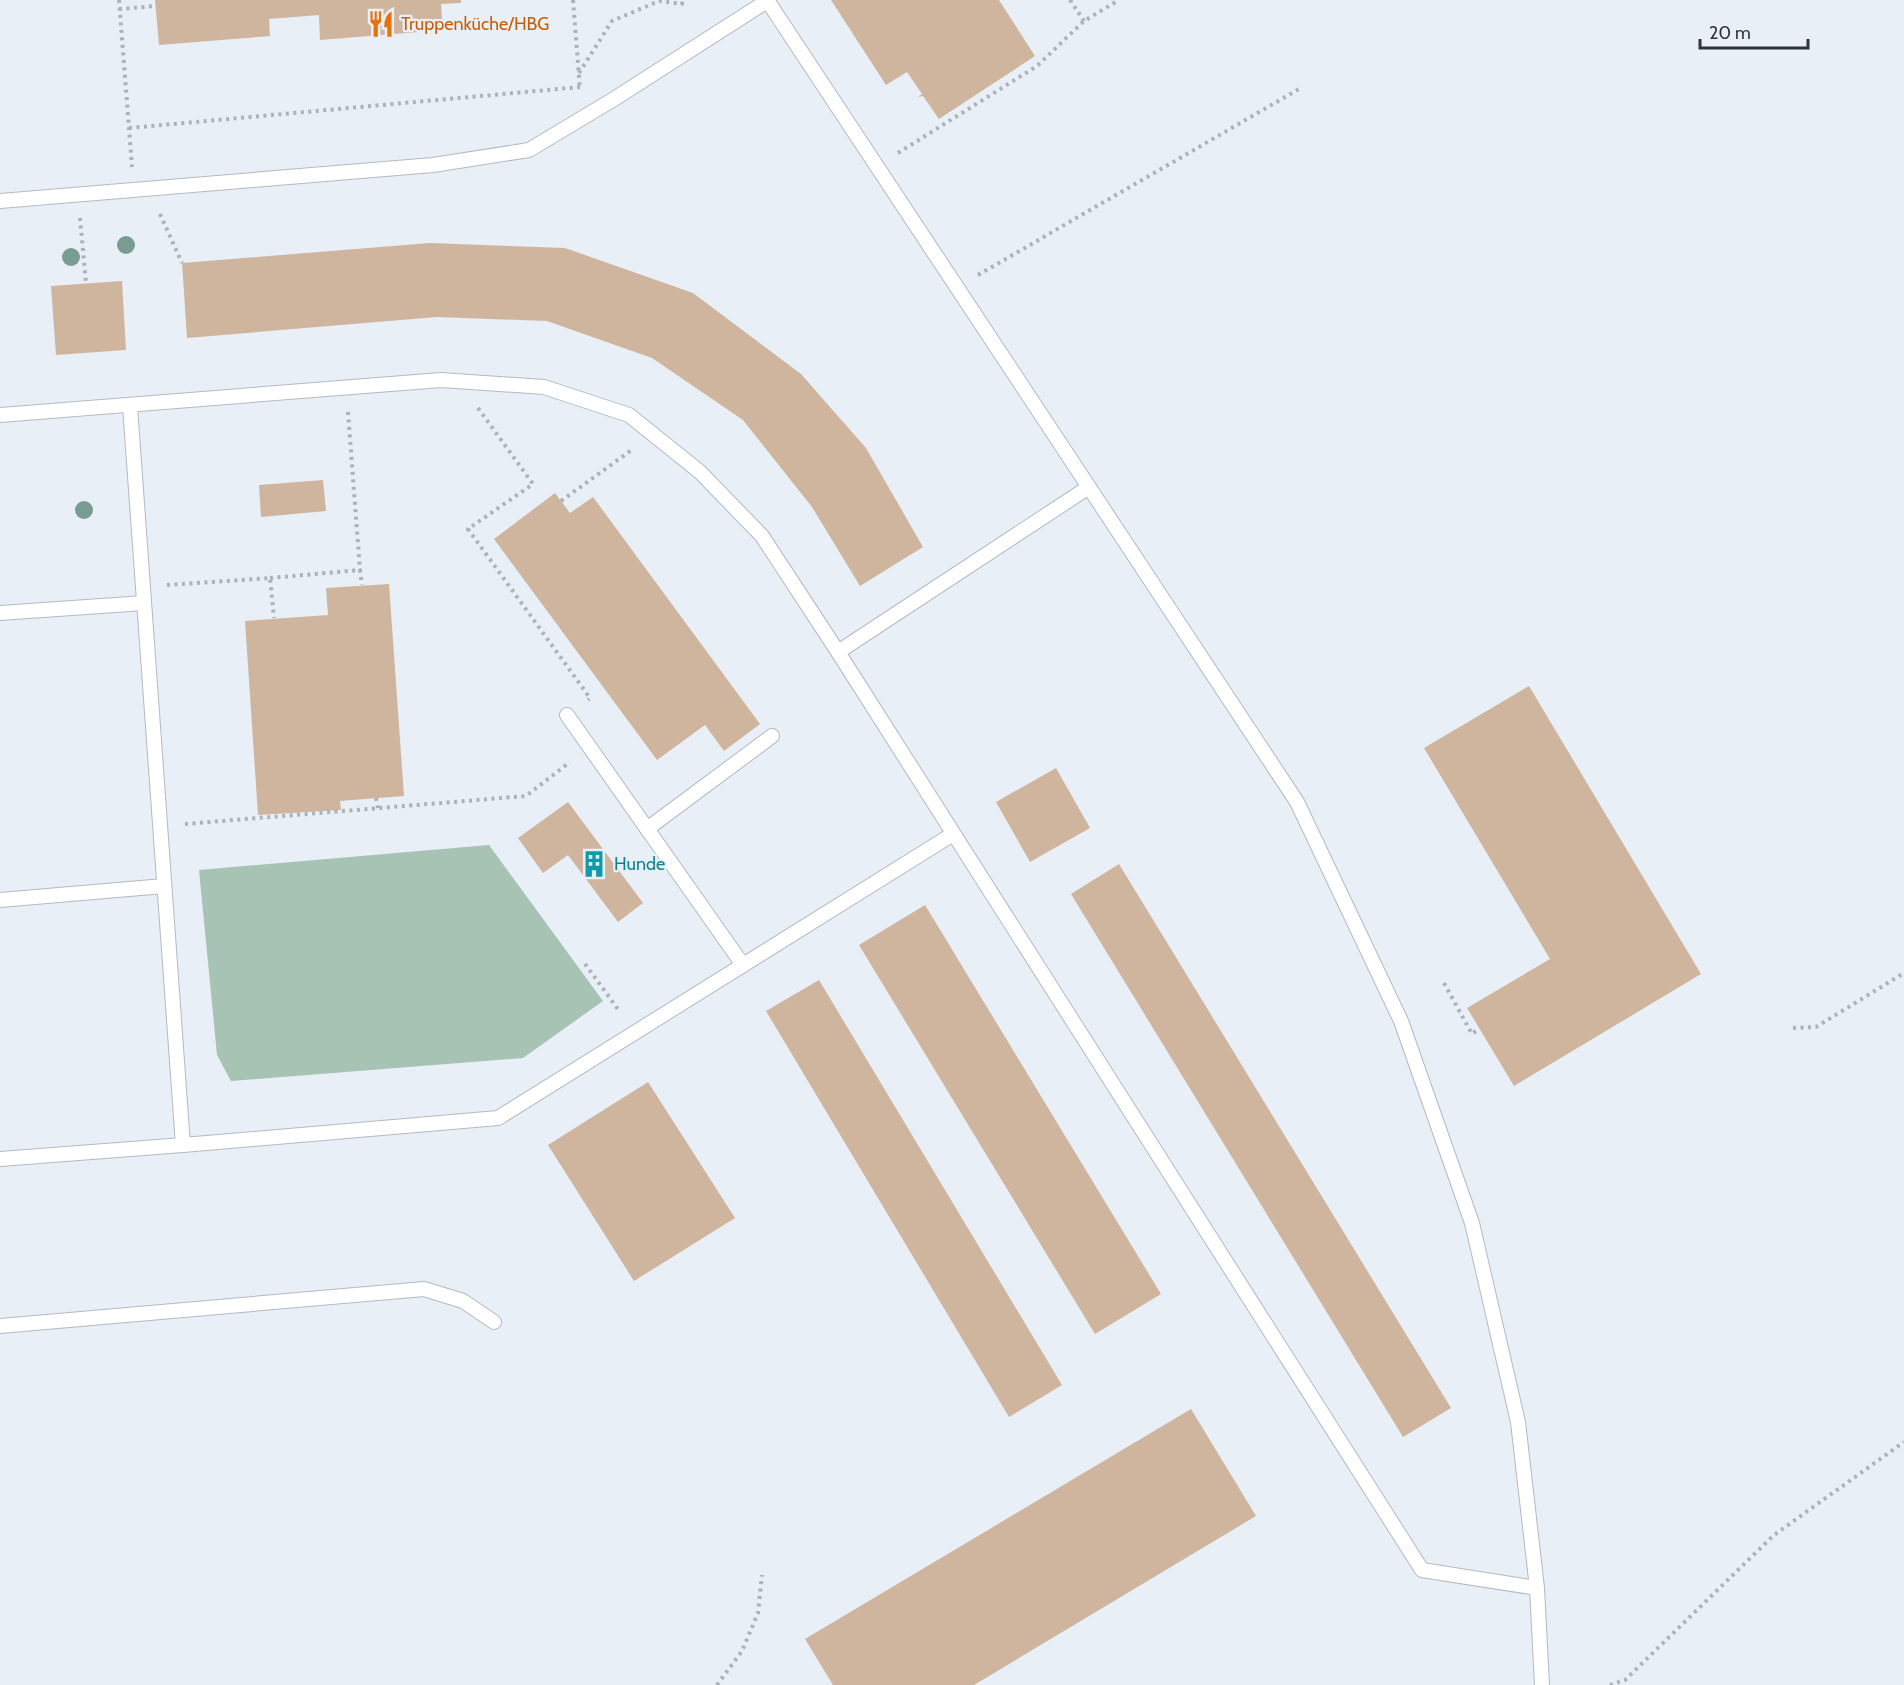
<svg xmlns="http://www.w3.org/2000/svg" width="1904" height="1685" font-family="Cabin,sans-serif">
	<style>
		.green { fill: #a6c3b4 }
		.building { fill: #cfb59e }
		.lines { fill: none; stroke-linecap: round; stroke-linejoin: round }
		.service-casing { stroke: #b4b9c2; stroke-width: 16 }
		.path { stroke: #adb1b8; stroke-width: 4; stroke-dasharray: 3 4.5; stroke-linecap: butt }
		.service { stroke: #fff; stroke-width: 14 }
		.tree { fill: #799c92 }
		.labels { text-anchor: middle; stroke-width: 4.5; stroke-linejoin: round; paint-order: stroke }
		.food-label { font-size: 18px; fill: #c56008; stroke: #e9eff7; text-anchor: start }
		.culture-label { font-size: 18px; fill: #0d838f; stroke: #e9eff7; text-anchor: start }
	</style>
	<rect width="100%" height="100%" fill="#e9eff7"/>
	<path class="green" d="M 489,845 L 603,1001 L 523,1058 L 231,1081 L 217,1055 L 199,870 Z"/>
	<g class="building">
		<path d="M 155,0 L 461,0 L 461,3 L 441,4 L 443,30 L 320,40 L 319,15 L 269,19 L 270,36 L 159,45 Z"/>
		<path d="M 831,0 L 999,0 L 1035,56 L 939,119 L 923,96 L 918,97 L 922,94 L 907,72 L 886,85 Z"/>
		<path d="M 430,243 L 565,248 L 693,293 L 801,374 L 866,448 L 923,547 L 860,586 L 812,507 L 743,420 L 652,358 L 547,321 L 437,317 L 187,338 L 182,263 Z"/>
		<path d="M 122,281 L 126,350 L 56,355 L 51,286 Z"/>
		<path d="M 323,480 L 326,511 L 261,517 L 259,485 Z"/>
		<path d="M 555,493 L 570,513 L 593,497 L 760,724 L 724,751 L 705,725 L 657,760 L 494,539 Z"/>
		<path d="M 389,584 L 404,796 L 340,801 L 341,810 L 258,815 L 245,621 L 328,615 L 326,588 Z"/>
		<path d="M 1529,686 L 1701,974 L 1514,1086 L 1467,1008 L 1550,959 L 1424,748 Z"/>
		<path d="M 1056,768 L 1090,828 L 1030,862 L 996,802 Z"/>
		<path d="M 568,802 L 643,903 L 618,922 L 568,855 L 543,873 L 518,838 Z"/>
		<path d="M 1119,864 L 1451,1408 L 1403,1437 L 1071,894 Z"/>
		<path d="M 925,905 L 1161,1294 L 1095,1334 L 859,945 Z"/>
		<path d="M 819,980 L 1062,1385 L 1009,1417 L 766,1011 Z"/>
		<path d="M 648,1082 L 735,1218 L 634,1281 L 548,1145 Z"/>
		<path d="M 1191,1409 L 1256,1516 L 974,1685 L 833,1685 L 805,1639 Z"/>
	</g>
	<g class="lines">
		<defs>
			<g id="service">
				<path d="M 767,0 L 1297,802 L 1401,1021 L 1472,1223 L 1518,1422 L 1537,1588 L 1542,1685"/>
				<path d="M 0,201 L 433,165 L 529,150 L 614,99 L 767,1"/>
				<path d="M 130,406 L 183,1145"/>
				<path d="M 0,415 L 441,380 L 544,387 L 629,415 L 700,472 L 762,536 L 838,652 L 1422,1570 L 1537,1588"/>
				<path d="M 0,613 L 144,603"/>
				<path d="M 838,652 L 1089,487"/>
				<path d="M 567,715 L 743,965"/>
				<path d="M 647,829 L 772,736"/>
				<path d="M 0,900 L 164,886"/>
				<path d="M 0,1159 L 183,1145 L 498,1118 L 953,834"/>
				<path d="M 0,1326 L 424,1289 L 463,1301 L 494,1322"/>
			</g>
		</defs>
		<use href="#service" class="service-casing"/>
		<g class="path">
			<path d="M 119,0 L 132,167"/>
			<path d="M 573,0 L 580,89"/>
			<path d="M 1070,0 L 1084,21"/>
			<path d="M 119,9 L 156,6"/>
			<path d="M 579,73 L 612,21 L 659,1 L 682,4 L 682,0"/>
			<path d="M 129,128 L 580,87"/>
			<path d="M 898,153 L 1037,66 L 1084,21 L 1119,0"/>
			<path d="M 160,214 L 182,263"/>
			<path d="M 80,218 L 86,283"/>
			<path d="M 978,275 L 1299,89"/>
			<path d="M 478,408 L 533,484 L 468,529 L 590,698 L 588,700"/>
			<path d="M 348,412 L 360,570"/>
			<path d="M 561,501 L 633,449"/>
			<path d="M 270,578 L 360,570 L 362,585"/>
			<path d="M 167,585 L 270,578 L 274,618"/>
			<path d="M 376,798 L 378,808"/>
			<path d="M 185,824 L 526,796 L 570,762"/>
			<path d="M 585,964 L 620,1012"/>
			<path d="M 1444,983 L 1472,1034 L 1479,1029"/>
			<path d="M 1793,1028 L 1816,1027 L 1904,973"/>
			<path d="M 717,1685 L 742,1651 L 758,1613 L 762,1575"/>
			<path d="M 1610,1685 L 1625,1680 L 1774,1535 L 1904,1442"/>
		</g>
		<use href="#service" class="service"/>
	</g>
	<g class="tree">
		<circle cx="126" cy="245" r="9"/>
		<circle cx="71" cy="257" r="9"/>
		<circle cx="84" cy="510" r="9"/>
	</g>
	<defs>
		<symbol id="restaurant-bare" viewBox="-9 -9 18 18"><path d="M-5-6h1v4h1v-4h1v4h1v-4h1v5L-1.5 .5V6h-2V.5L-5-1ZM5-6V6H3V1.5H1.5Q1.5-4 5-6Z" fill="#e8710a" stroke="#e9eff7" stroke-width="2.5" paint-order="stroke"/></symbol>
		<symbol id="building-bare" viewBox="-9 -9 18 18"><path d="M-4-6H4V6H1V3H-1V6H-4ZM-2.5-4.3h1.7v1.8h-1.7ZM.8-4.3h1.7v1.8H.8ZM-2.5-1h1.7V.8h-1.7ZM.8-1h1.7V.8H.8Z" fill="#0f9aa8" stroke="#e9eff7" stroke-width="2.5" paint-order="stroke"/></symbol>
	</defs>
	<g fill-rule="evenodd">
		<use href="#restaurant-bare" x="362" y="5" width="38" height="38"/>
		<use href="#building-bare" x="575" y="845" width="38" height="38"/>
	</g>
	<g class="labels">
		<g class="food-label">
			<text x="401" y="30">Truppenküche/HBG</text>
		</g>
		<g class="culture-label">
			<text x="614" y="870">Hunde</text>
		</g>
	</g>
	<path d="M1700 39v9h108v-9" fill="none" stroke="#323438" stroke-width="3"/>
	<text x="1709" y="39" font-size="18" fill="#323438" stroke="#e9eff7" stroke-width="4.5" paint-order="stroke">20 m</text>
</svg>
